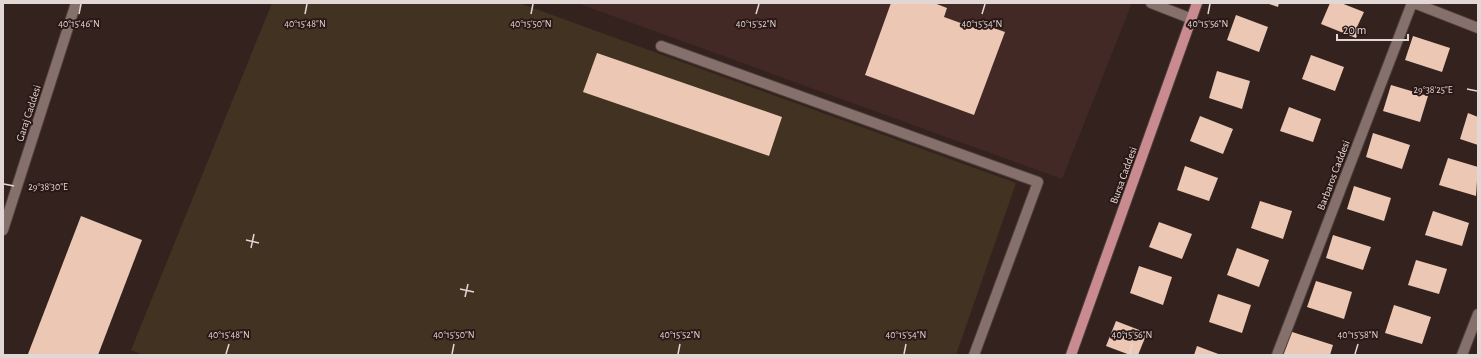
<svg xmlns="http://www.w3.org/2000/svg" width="1481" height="358" font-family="'Alegreya Sans',sans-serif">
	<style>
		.built { fill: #422925 }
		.green { fill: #423221 }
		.building { fill: #ecc8b4 }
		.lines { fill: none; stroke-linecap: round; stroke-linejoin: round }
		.service-casing { stroke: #4e403d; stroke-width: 12 }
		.minor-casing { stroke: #4e403d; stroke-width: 12 }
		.tertiary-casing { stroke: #4e403d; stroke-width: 12 }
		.primary-casing { stroke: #4e403d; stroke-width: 12 }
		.service { stroke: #85706c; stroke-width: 10 }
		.minor { stroke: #85706c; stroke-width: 10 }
		.tertiary { stroke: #85706c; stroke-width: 10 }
		.primary { stroke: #c98b8f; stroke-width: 10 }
		.ticks { fill: none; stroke: #e3d7d5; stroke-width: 1.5 }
		.labels { text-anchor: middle; stroke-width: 4; stroke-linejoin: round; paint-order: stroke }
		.street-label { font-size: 11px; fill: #e3d7d5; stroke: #291815 }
		.ticks-label { font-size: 10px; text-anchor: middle; fill: #e3d7d5; stroke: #291815; stroke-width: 4; stroke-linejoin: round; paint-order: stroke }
	</style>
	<rect width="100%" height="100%" fill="#33221e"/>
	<path class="built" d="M 577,3 L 1132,3 L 1062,179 Z"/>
	<path class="green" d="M 272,3 L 519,3 L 1016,183 L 956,355 L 143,355 L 131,350 Z"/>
	<g class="building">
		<path d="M 891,3 L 934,3 L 947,8 L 944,17 L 980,30 L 982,24 L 1005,32 L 974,115 L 865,75 Z"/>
		<path d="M 1266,3 L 1279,3 L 1278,7 Z"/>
		<path d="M 1330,3 L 1341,3 L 1364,12 L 1357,27 L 1360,28 L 1356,38 L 1321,24 Z"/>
		<path d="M 1236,15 L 1268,27 L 1259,52 L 1227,40 Z"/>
		<path d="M 1413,36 L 1450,48 L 1442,72 L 1405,60 Z"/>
		<path d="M 597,53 L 782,117 L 769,156 L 583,92 Z"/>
		<path d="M 1311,55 L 1344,67 L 1335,91 L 1302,79 Z"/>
		<path d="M 1217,71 L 1250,81 L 1242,109 L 1209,98 Z"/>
		<path d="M 1391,85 L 1428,96 L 1420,122 L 1383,111 Z"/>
		<path d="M 1289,107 L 1321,119 L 1313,142 L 1280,131 Z"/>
		<path d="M 1468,113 L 1478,117 L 1478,145 L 1460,139 Z"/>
		<path d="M 1200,116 L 1233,129 L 1223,154 L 1190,141 Z"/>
		<path d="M 1373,133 L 1410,145 L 1402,169 L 1366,157 Z"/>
		<path d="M 1448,158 L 1478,167 L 1476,196 L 1439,185 Z"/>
		<path d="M 1185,166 L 1218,178 L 1209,201 L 1177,190 Z"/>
		<path d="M 1354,186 L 1391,198 L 1384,221 L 1347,209 Z"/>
		<path d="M 1260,201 L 1292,211 L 1283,239 L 1251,228 Z"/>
		<path d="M 1433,211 L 1469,223 L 1462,246 L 1425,235 Z"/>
		<path d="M 81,216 L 142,240 L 98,355 L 30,355 L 28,354 Z"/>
		<path d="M 1159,222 L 1192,234 L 1182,259 L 1149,247 Z"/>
		<path d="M 1333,235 L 1371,247 L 1363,270 L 1326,258 Z"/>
		<path d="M 1237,248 L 1269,260 L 1259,287 L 1227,275 Z"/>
		<path d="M 1416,260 L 1447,269 L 1439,294 L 1408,285 Z"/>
		<path d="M 1139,266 L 1172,277 L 1163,305 L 1130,293 Z"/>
		<path d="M 1316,281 L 1352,292 L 1344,319 L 1307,307 Z"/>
		<path d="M 1218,294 L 1251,305 L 1242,333 L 1209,322 Z"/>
		<path d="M 1394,305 L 1431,317 L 1422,344 L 1385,333 Z"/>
		<path d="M 1116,321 L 1147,333 L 1138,355 L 1130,355 L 1106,346 Z"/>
		<path d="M 1289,331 L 1333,345 L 1330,355 L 1281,355 Z"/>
		<path d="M 1197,346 L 1221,355 L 1194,355 Z"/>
	</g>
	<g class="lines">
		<defs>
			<g id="service">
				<path d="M 1151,3 L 1192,19"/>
				<path d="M 661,46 L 1038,182 L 974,355"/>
			</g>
			<g id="minor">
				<path d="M 1414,3 L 1478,28"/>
				<path d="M 1277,355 L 1412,3"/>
				<path d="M 1462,355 L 1478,314"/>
			</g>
			<path id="tertiary" d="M 3,230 L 76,3"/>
			<path id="primary" d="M 1071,355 L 1197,3"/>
		</defs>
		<use href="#service" class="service-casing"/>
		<use href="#minor" class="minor-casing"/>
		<use href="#tertiary" class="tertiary-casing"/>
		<use href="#primary" class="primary-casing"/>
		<use href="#service" class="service"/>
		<use href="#minor" class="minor"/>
		<use href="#tertiary" class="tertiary"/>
		<use href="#primary" class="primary"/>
	</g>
	<path class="ticks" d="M 79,14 L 81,4M 305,14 L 307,4M 531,14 L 533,4M 756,14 L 759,4M 982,14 L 985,4M 1208,14 L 1210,4M 1467,89 L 1477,91M 4,184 L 14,186M 246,240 L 259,243M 251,248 L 254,234M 460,289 L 474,292M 465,297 L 468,284M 226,354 L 229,344M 452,354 L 454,344M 678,354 L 680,344M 904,354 L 906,344M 1130,354 L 1132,344M 1355,354 L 1358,344"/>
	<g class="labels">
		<g class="street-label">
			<text transform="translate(28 113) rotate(-72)" y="4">Garaj Caddesi</text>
			<text transform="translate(1123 175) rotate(-70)" y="4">Bursa Caddesi</text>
			<text transform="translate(1333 175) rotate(-69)" y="4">Barbaros Caddesi</text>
		</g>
	</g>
	<g class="ticks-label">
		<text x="79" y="27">40°15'46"N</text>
		<text x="305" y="27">40°15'48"N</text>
		<text x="531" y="27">40°15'50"N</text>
		<text x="756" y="27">40°15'52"N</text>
		<text x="982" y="27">40°15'54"N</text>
		<text x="1208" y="27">40°15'56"N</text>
		<text x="1433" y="93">29°38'25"E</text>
		<text x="48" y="190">29°38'30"E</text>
		<text x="229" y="338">40°15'48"N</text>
		<text x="454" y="338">40°15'50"N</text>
		<text x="680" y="338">40°15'52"N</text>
		<text x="906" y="338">40°15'54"N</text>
		<text x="1132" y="338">40°15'56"N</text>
		<text x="1358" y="338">40°15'58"N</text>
	</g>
	<rect width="1481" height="358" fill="none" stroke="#e3d7d5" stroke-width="8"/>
	<path d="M1337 34v6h71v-6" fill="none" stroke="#e3d7d5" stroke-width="2"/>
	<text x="1343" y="34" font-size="12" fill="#e3d7d5" stroke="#291815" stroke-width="3" paint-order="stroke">20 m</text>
</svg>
